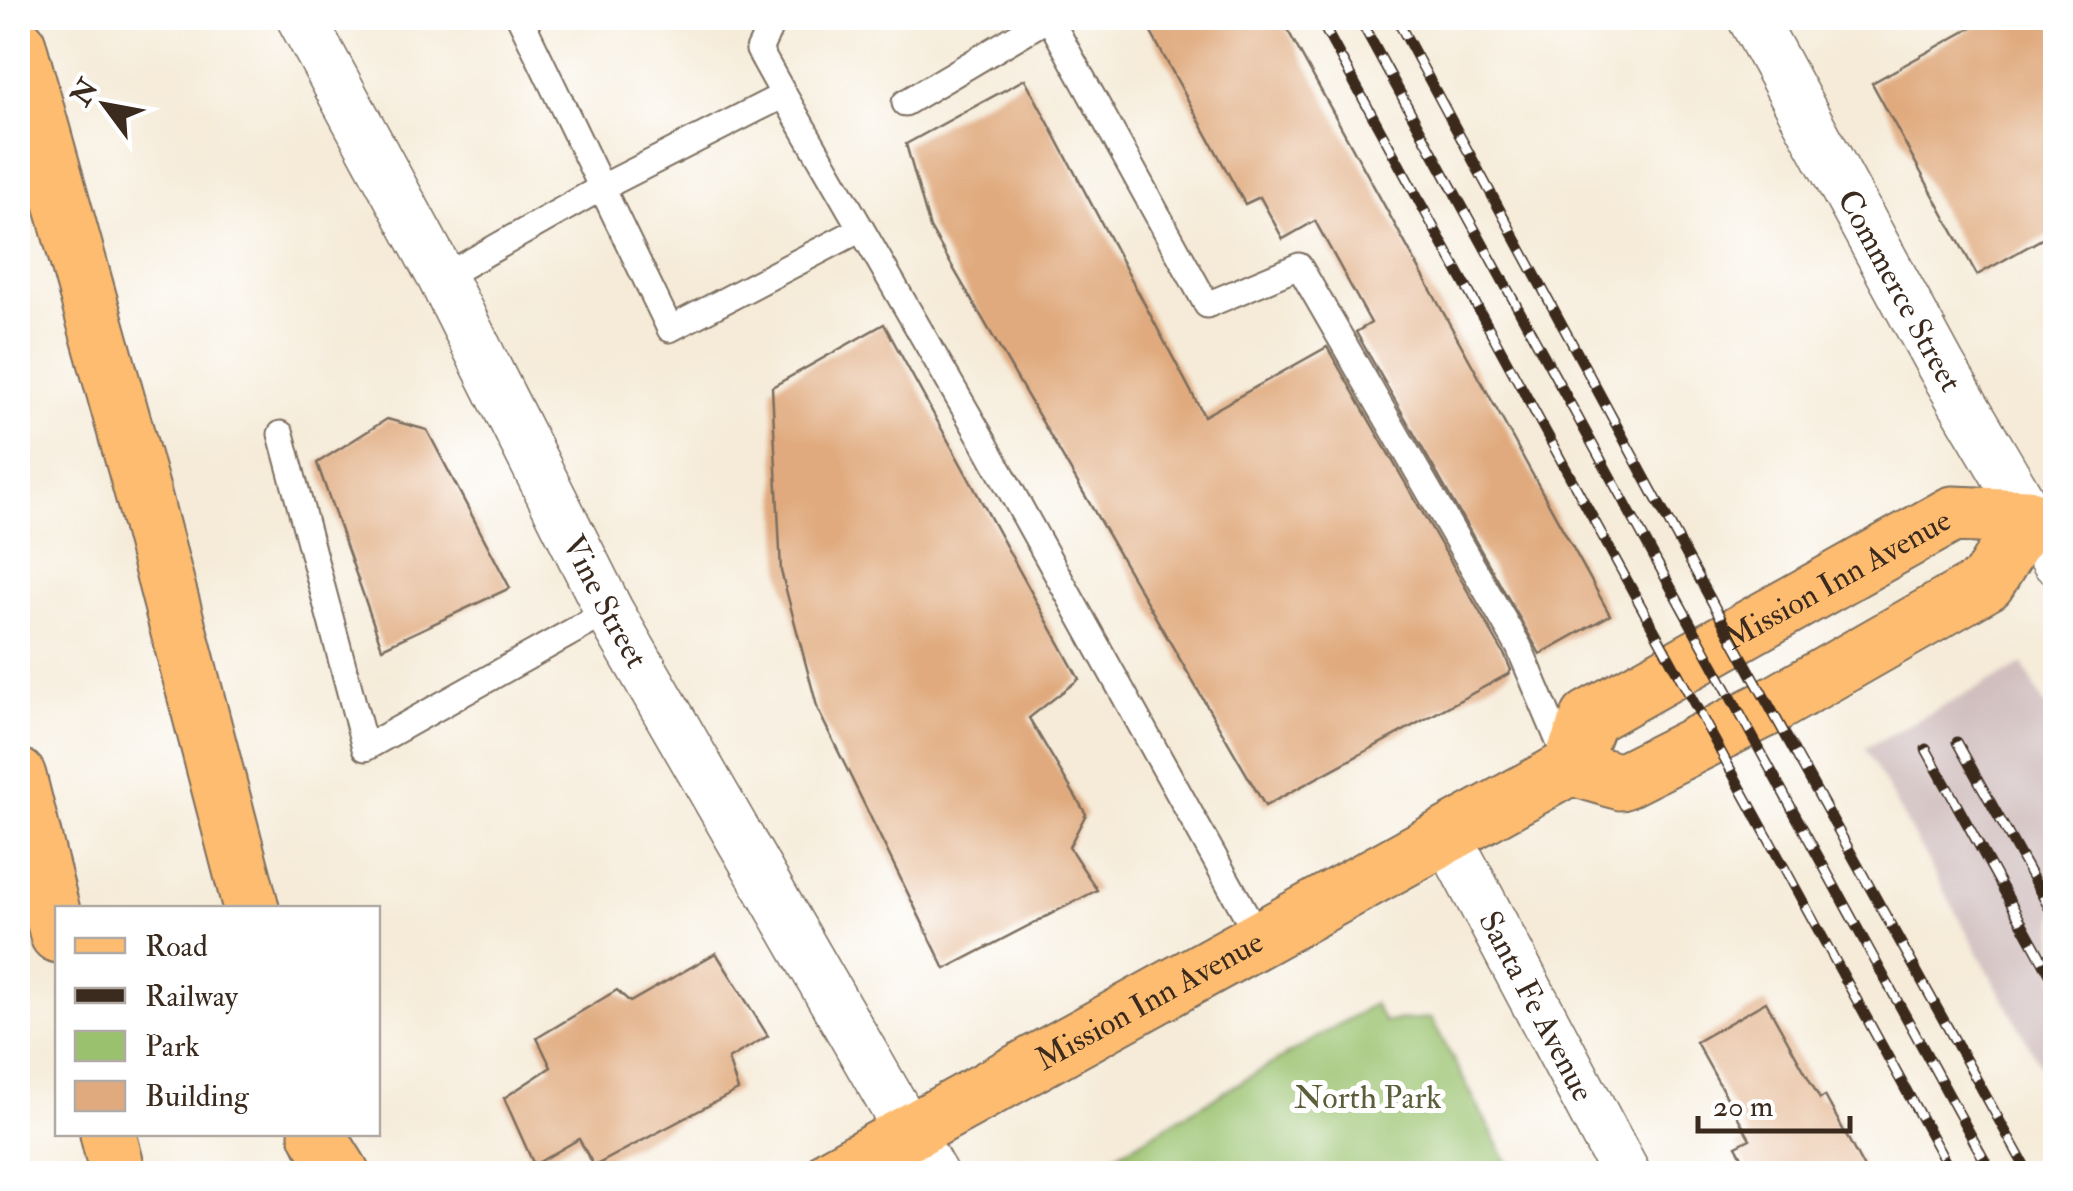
<svg xmlns="http://www.w3.org/2000/svg" width="2073" height="1191" font-family="'IM FELL Double Pica',serif">
	<style>
		.industrial { fill: #d1bfbf }
		.green { fill: #9ac26e; stroke: #6a7646; stroke-width: 2.5 }
		.building { fill: #e0aa7e }
		.lines { fill: none; stroke-linecap: round; stroke-linejoin: round }
		.lane-casing { stroke: #7c6e5f; stroke-width: 29 }
		.street-casing { stroke: #7c6e5f; stroke-width: 51 }
		.primary-casing { stroke: #7c6e5f; stroke-width: 59 }
		.highway-casing { stroke: #7c6e5f; stroke-width: 59 }
		.lane { stroke: #fff; stroke-width: 25 }
		.street { stroke: #fff; stroke-width: 48 }
		.primary { stroke: #fdbc6f; stroke-width: 55 }
		.highway { stroke: #fdbc6f; stroke-width: 55 }
		.rail-casing { stroke: #3b2a1e; stroke-width: 11 }
		.rail { stroke: #fff; stroke-width: 8; stroke-dasharray: 22; stroke-linecap: butt }
		.labels { text-anchor: middle; stroke-width: 10; stroke-linejoin: round; paint-order: stroke }
		.street-label { font-size: 32px; fill: #3b2a1e; stroke: #fff }
		.park-label { font-size: 32px; fill: #5c5f3a; stroke: #fff }
	</style>
	<rect width="100%" height="100%" fill="#fff"/>
	<filter id="ink" filterUnits="userSpaceOnUse"><feTurbulence type="fractalNoise" baseFrequency=".01" numOctaves="2"/><feDisplacementMap in="SourceGraphic" scale="20" xChannelSelector="R" yChannelSelector="G"/><feConvolveMatrix kernelMatrix="1 2 1 2 8 2 1 2 1" color-interpolation-filters="sRGB"/></filter>
	<filter id="wash" filterUnits="userSpaceOnUse"><feTurbulence type="fractalNoise" baseFrequency=".0048" numOctaves="4" result="noise"/><feDisplacementMap in="SourceGraphic" scale="40" xChannelSelector="R" yChannelSelector="G"/><feGaussianBlur stdDeviation="2.25" result="paint"/><feColorMatrix in="noise" values="0 0 0 0 0 0 0 0 0 0 0 0 0 0 0 0 0 1.4 0 .05"/><feComposite in="paint" operator="in"/></filter>
	<g filter="url(#wash)">
		<rect width="100%" height="100%" fill="#f5ebd8"/>
		<path class="industrial" d="M 2023,664 L 2055,725 L 2055,1092 L 1865,748 Z"/>
		<path class="green" d="M 1374,1004 L 1384,1022 L 1431,1018 L 1513,1173 L 1086,1173 Z"/>
		<g id="blocks">
			<g class="building">
				<path d="M 1143,18 L 1281,18 L 1610,615 L 1540,654 L 1356,332 L 1371,323 L 1315,221 L 1283,239 L 1260,197 L 1245,204 Z"/>
				<path d="M 1989,18 L 2056,18 L 2056,231 L 1977,275 L 1872,83 Z"/>
				<path d="M 1025,79 L 1204,416 L 1327,347 L 1504,654 L 1511,670 L 1508,674 L 1265,806 L 930,228 L 906,144 Z"/>
				<path d="M 884,324 L 1079,679 L 1029,718 L 1086,814 L 1069,847 L 1097,890 L 945,969 L 818,710 L 781,571 L 772,387 Z"/>
				<path d="M 387,419 L 427,430 L 510,588 L 382,648 L 317,463 Z"/>
				<path d="M 716,953 L 768,1036 L 728,1059 L 738,1090 L 594,1166 L 579,1139 L 534,1165 L 504,1098 L 551,1067 L 537,1038 L 617,990 L 630,1002 Z"/>
				<path d="M 1766,1002 L 1820,1099 L 1825,1096 L 1867,1174 L 1751,1174 L 1736,1146 L 1750,1139 L 1696,1042 Z"/>
			</g>
		</g>
	</g>
	<g filter="url(#ink)">
		<use href="#blocks" fill-opacity="0" stroke="#7c6e5f" stroke-width="2.5"/>
		<g class="lines">
			<defs>
				<g id="lane">
					<path d="M 520,18 L 670,329 L 861,229"/>
					<path d="M 1049,18 L 1207,305 L 1299,266 L 1519,647 L 1568,763"/>
					<path d="M 784,95 L 981,437 L 1259,938"/>
					<path d="M 905,103 L 1048,18"/>
					<path d="M 442,278 L 599,189 L 784,95 L 759,50 L 774,18"/>
					<path d="M 281,434 L 365,748 L 609,611"/>
				</g>
				<g id="street">
					<path id="s1" d="M 301,18 L 442,278 L 609,611 L 933,1174"/>
					<path id="s2" d="M 1752,18 L 1941,366 L 2056,561"/>
					<path id="s3" d="M 1448,838 L 1626,1174"/>
				</g>
				<g id="primary">
					<path id="s4" d="M 834,1174 L 1549,779 L 1570,767 L 1589,718 L 1953,514 L 2027,517 L 1987,583 L 1770,707 L 1621,782 L 1570,767"/>
				</g>
				<g id="highway">
					<path d="M 18,45 L 143,494 L 251,908"/>
					<path d="M 18,776 L 58,935"/>
					<path d="M 108,1134 L 118,1174"/>
					<path d="M 317,1134 L 342,1174"/>
				</g>
			</defs>
			<use href="#lane" class="lane-casing"/>
			<use href="#street" class="street-casing"/>
			<use href="#primary" class="primary-casing"/>
			<use href="#highway" class="highway-casing"/>
			<use href="#lane" class="lane"/>
			<use href="#street" class="street"/>
			<use href="#primary" class="primary"/>
			<use href="#highway" class="highway"/>
			<defs>
				<g id="rail">
					<path d="M 1319,18 L 1952,1174"/>
					<path d="M 1359,18 L 1992,1174"/>
					<path d="M 1396,18 L 1731,637 L 2029,1174"/>
					<path d="M 1957,742 L 2056,920"/>
					<path d="M 1926,749 L 2056,985"/>
				</g>
			</defs>
			<use href="#rail" class="rail-casing"/>
			<use href="#rail" class="rail"/>
		</g>
	</g>
	<g class="labels">
		<g class="street-label">
			<text dy="11" stroke="none"><textPath href="#s2" startOffset="310">Commerce Street</textPath></text>
			<text dy="11" stroke="none"><textPath href="#s4" startOffset="1178">Mission Inn Avenue</textPath></text>
			<text dy="11" stroke="none"><textPath href="#s1" startOffset="658">Vine Street</textPath></text>
			<text dy="11" stroke="none"><textPath href="#s4" startOffset="360">Mission Inn Avenue</textPath></text>
			<text dy="11" stroke="none"><textPath href="#s3" startOffset="190">Santa Fe Avenue</textPath></text>
		</g>
		<g class="park-label">
			<text x="1368" y="1108">North Park</text>
		</g>
	</g>
	<rect width="2073" height="1191" fill="none" stroke="#fff" stroke-width="60"/>
	<rect x="55" y="906" width="325" height="230" fill="#ffffff" stroke="#b1aaa5" stroke-width="2.5"/>
	<rect x="75" y="938" width="50" height="15" fill="#fdbc6f" stroke="#b1aaa5" stroke-width="2.5"/>
	<text x="145" y="956" font-size="30" fill="#3b2a1e">Road</text>
	<rect x="75" y="988" width="50" height="15" fill="#3b2a1e" stroke="#b1aaa5" stroke-width="2.5"/>
	<text x="145" y="1006" font-size="30" fill="#3b2a1e">Railway</text>
	<rect x="75" y="1031" width="50" height="30" fill="#9ac26e" stroke="#b1aaa5" stroke-width="2.5"/>
	<text x="145" y="1056" font-size="30" fill="#3b2a1e">Park</text>
	<rect x="75" y="1081" width="50" height="30" fill="#e0aa7e" stroke="#b1aaa5" stroke-width="2.5"/>
	<text x="145" y="1106" font-size="30" fill="#3b2a1e">Building</text>
	<g transform="translate(105 105) rotate(302)" stroke="#ffffff" stroke-width="8" paint-order="stroke">
	<path d="M0-8L18 38L0 25L-18 38Z" fill="#3b2a1e"/>
	<text y="-15" font-size="28" font-weight="bold" text-anchor="middle" fill="#3b2a1e">N</text>
	</g>
	<path d="M1698 1116v15h152v-15" fill="none" stroke="#3b2a1e" stroke-width="5"/>
	<text x="1713" y="1116" font-size="30" fill="#3b2a1e" stroke="#ffffff" stroke-width="8" paint-order="stroke">20 m</text>
</svg>
